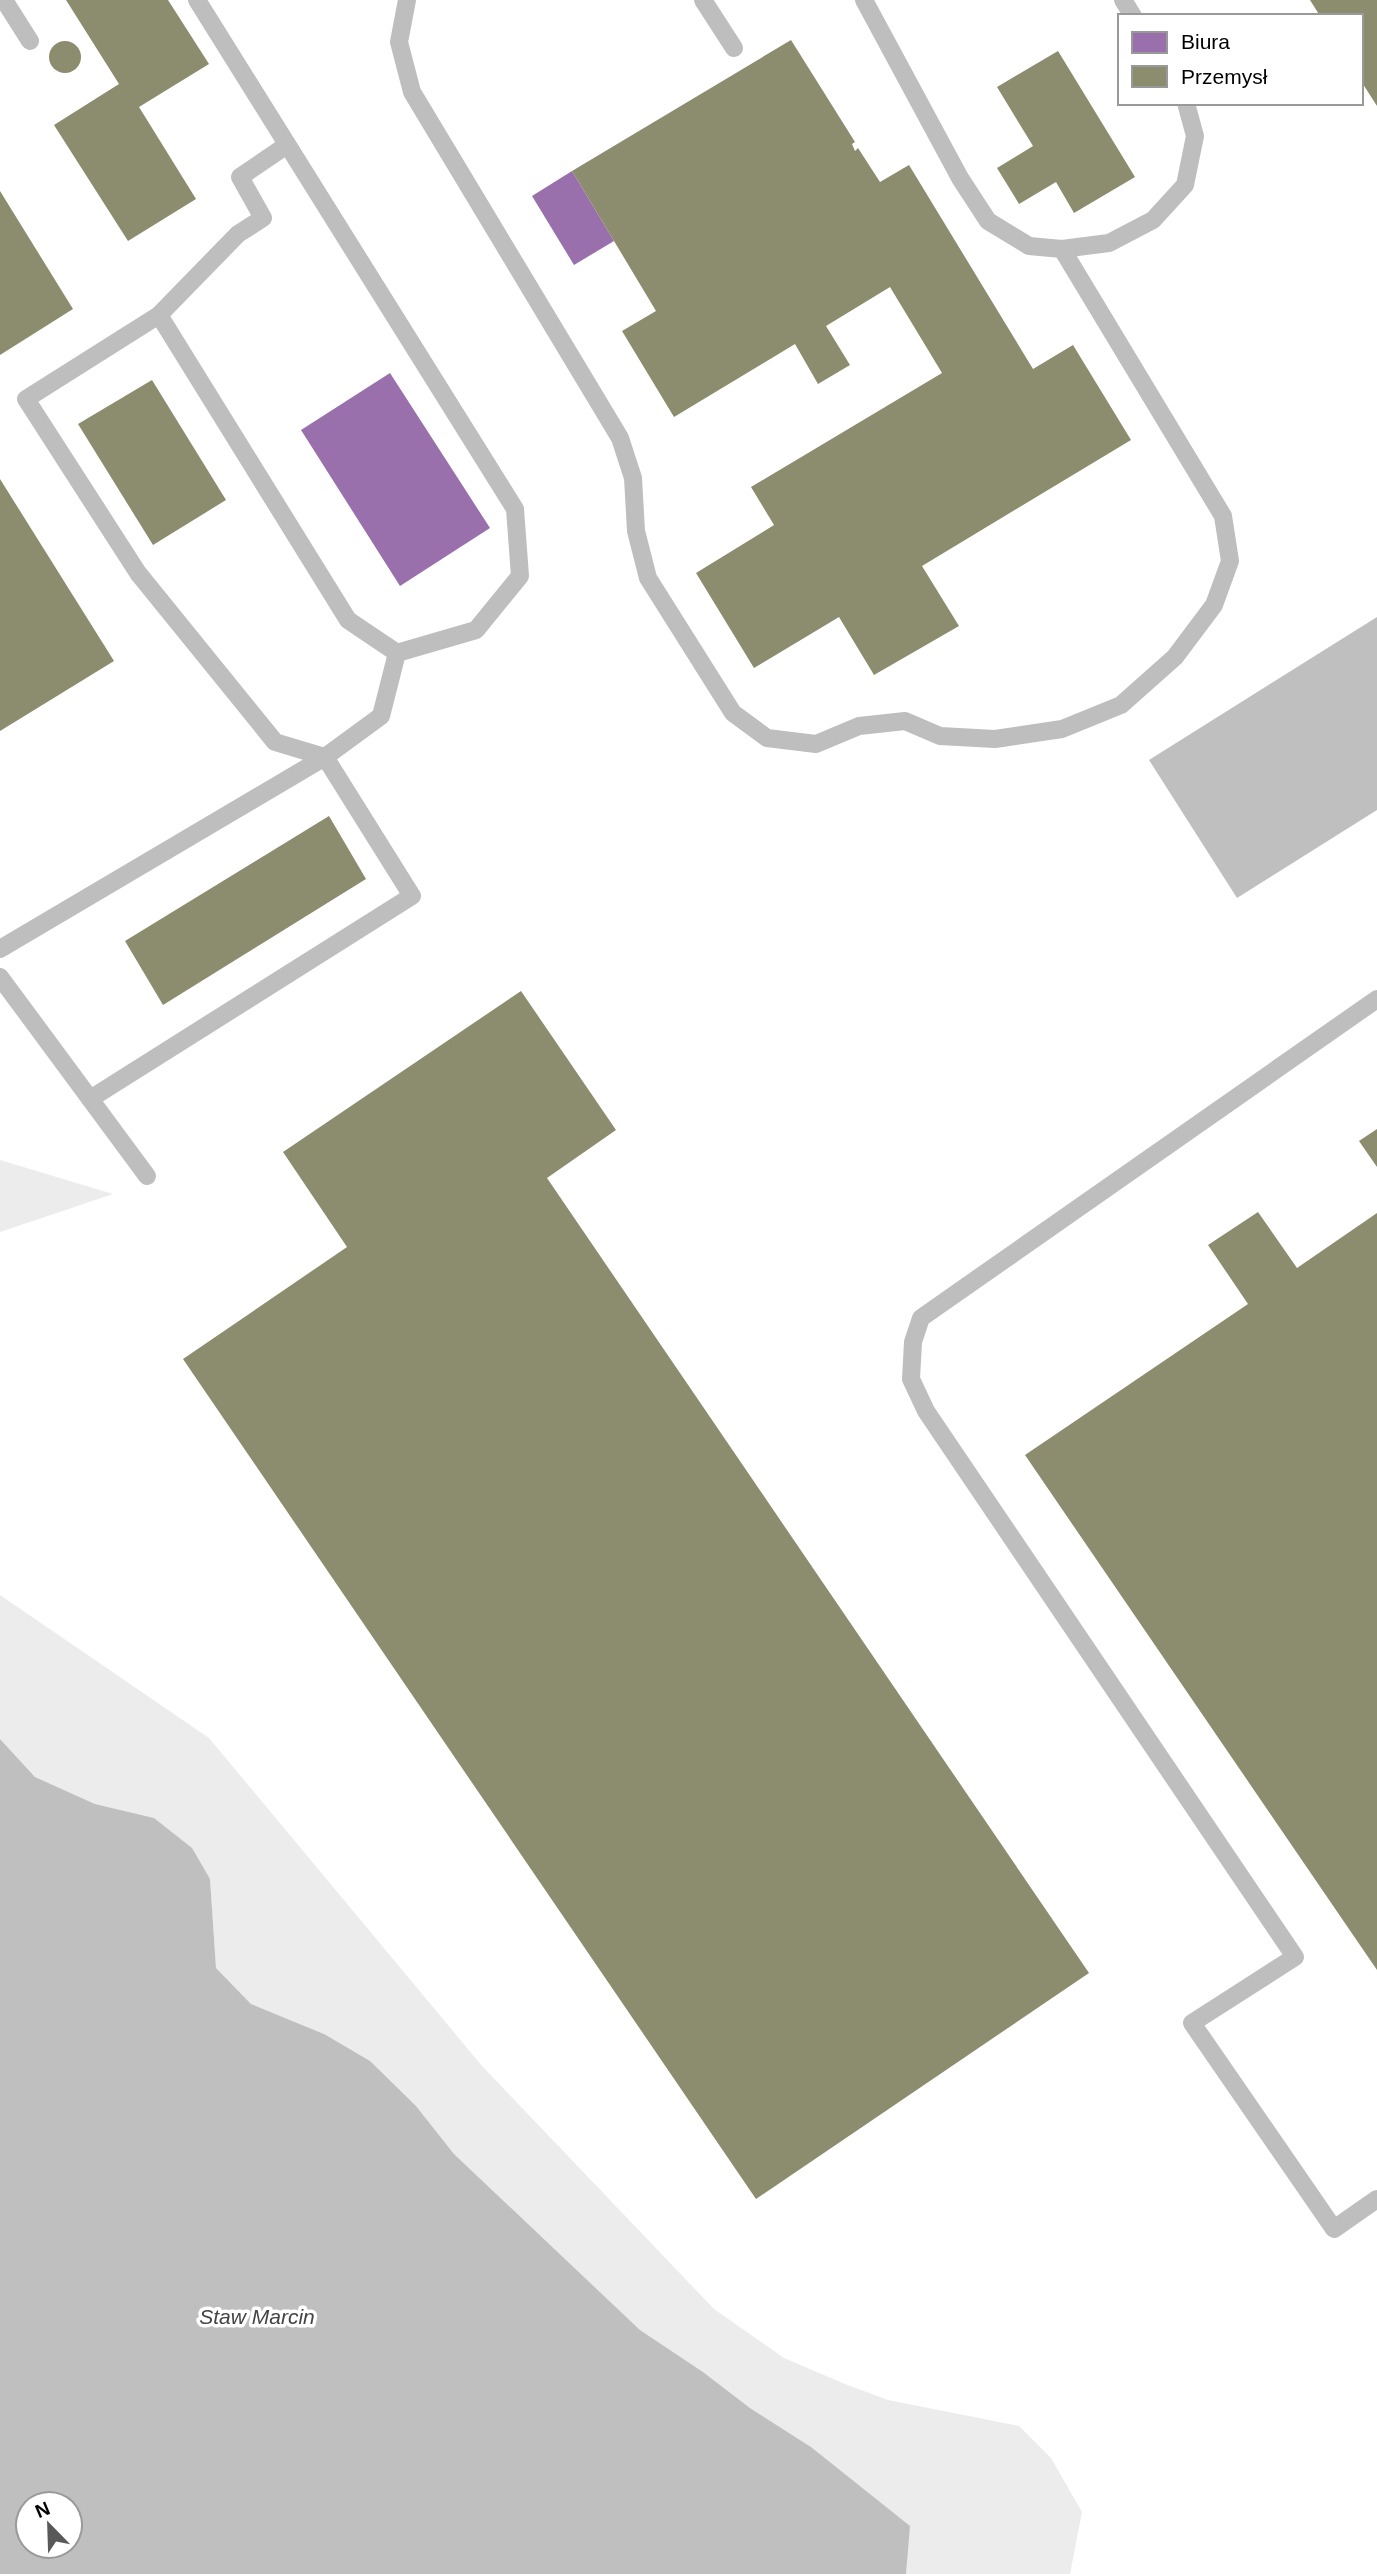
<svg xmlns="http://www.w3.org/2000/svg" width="1377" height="2574" font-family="Arial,sans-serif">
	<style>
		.green { fill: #ececec }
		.water { fill: #bfbfbf; fill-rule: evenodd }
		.offices { fill: #9970ab }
		.industry { fill: #8c8c6e }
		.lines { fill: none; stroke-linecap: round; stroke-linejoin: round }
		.service { stroke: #bebebe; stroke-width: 18 }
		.labels { text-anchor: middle; stroke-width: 7; stroke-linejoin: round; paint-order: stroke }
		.water-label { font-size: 21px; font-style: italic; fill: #444; stroke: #fff }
	</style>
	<rect width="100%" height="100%" fill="#fff"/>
	<g class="green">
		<path d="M 0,1160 L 113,1194 L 0,1232 Z"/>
		<path d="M 0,1595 L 209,1738 L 482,2066 L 714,2309 L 784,2358 L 845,2384 L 888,2400 L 1019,2426 L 1051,2458 L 1082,2512 L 1070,2574 L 906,2574 L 909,2526 L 811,2447 L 750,2408 L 703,2372 L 640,2330 L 454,2154 L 416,2106 L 324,2034 L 251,2004 L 216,1968 L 210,1879 L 154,1818 L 95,1804 L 35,1777 L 0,1739 Z"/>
	</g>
	<g class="water">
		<path d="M 1377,617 L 1377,810 L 1237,898 L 1149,760 Z"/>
		<path d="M 0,1739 L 35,1777 L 95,1804 L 154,1818 L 192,1848 L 210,1879 L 216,1968 L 251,2004 L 324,2034 L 370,2061 L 416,2106 L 454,2154 L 640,2330 L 703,2372 L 750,2408 L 811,2447 L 910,2526 L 906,2574 L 0,2574 ZM 28,2504 L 70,2504 L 70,2546 L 28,2546 Z"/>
	</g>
	<g class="offices">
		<path d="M 572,171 L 614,241 L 574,265 L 532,196 Z"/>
		<path d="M 390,373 L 490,528 L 400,586 L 301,430 Z"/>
	</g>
	<g class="industry">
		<path d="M 66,0 L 168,0 L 209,64 L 139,107 L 196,199 L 128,241 L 54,125 L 119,84 Z"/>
		<path d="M 1310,0 L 1377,0 L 1377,106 L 1361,81 L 1361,16 L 1320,16 Z"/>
		<path d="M 791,40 L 855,142 L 852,144 L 855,151 L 858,148 L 880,182 L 909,165 L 1033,369 L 1073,345 L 1131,440 L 922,566 L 959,626 L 874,675 L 839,617 L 754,668 L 696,573 L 774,525 L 751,487 L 942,373 L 890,287 L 826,326 L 850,365 L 818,384 L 795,344 L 674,417 L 622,331 L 656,311 L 572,171 Z"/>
		<circle cx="65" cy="57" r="16"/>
		<path d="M 1058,51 L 1135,177 L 1074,213 L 1056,182 L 1019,204 L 997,168 L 1033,146 L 997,87 Z"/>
		<path d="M 0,191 L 73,309 L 0,355 Z"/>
		<path d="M 152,380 L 226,500 L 153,545 L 78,424 Z"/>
		<path d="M 0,479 L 114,661 L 0,731 Z"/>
		<path d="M 329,816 L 366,879 L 163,1005 L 125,941 Z"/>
		<path d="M 521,991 L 616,1130 L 547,1178 L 1089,1973 L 756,2199 L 183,1359 L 347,1247 L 283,1152 Z"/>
		<path d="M 1377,1129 L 1377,1167 L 1359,1141 Z"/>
		<path d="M 1258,1212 L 1297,1268 L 1377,1213 L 1377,1970 L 1025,1455 L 1248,1304 L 1208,1245 Z"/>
	</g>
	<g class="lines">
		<g class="service">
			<path d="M 4,0 L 30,41"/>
			<path d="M 197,0 L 515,509 L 520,576 L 476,630 L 397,653 L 348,620 L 159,315 L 238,234 L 263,218 L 240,177 L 287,145"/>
			<path d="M 407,0 L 399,42 L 412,92 L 620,438 L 633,478 L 636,531 L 648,578 L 733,713 L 767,738 L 816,744 L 859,726 L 905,721 L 940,736 L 995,739 L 1062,729 L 1121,705 L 1175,657 L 1214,605 L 1230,561 L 1223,516 L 1062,249"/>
			<path d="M 703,0 L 734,48"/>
			<path d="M 864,0 L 960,178 L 988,221 L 1029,246 L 1062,249 L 1109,243 L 1153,220 L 1185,185 L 1195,136 L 1186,103"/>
			<path d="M 1123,0 L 1133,16"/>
			<path d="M 0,949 L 325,757 L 275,742 L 138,573 L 26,399 L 159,315"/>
			<path d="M 0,977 L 147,1176"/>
			<path d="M 1377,999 L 921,1318 L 913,1342 L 911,1379 L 926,1411 L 1295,1957 L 1192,2023 L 1334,2229 L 1377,2199"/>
			<path d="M 90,1099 L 412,896 L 325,757 L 381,716 L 397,653"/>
		</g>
	</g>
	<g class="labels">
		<g class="water-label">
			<text x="257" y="2324">Staw Marcin</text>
		</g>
	</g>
	<rect x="1118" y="14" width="245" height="91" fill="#ffffff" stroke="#999999" stroke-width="2"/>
	<rect x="1132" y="32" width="35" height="21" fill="#9970ab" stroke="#999999" stroke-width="2"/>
	<text x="1181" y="49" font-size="21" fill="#000000">Biura</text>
	<rect x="1132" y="66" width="35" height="21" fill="#8c8c6e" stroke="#999999" stroke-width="2"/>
	<text x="1181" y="84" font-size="21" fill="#000000">Przemysł</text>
	<g transform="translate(49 2525) rotate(337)"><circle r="33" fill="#ffffff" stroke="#999999" stroke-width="2"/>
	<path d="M0-5L12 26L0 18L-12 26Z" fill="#595959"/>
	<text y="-10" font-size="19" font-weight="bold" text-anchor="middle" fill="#000000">N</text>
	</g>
</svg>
